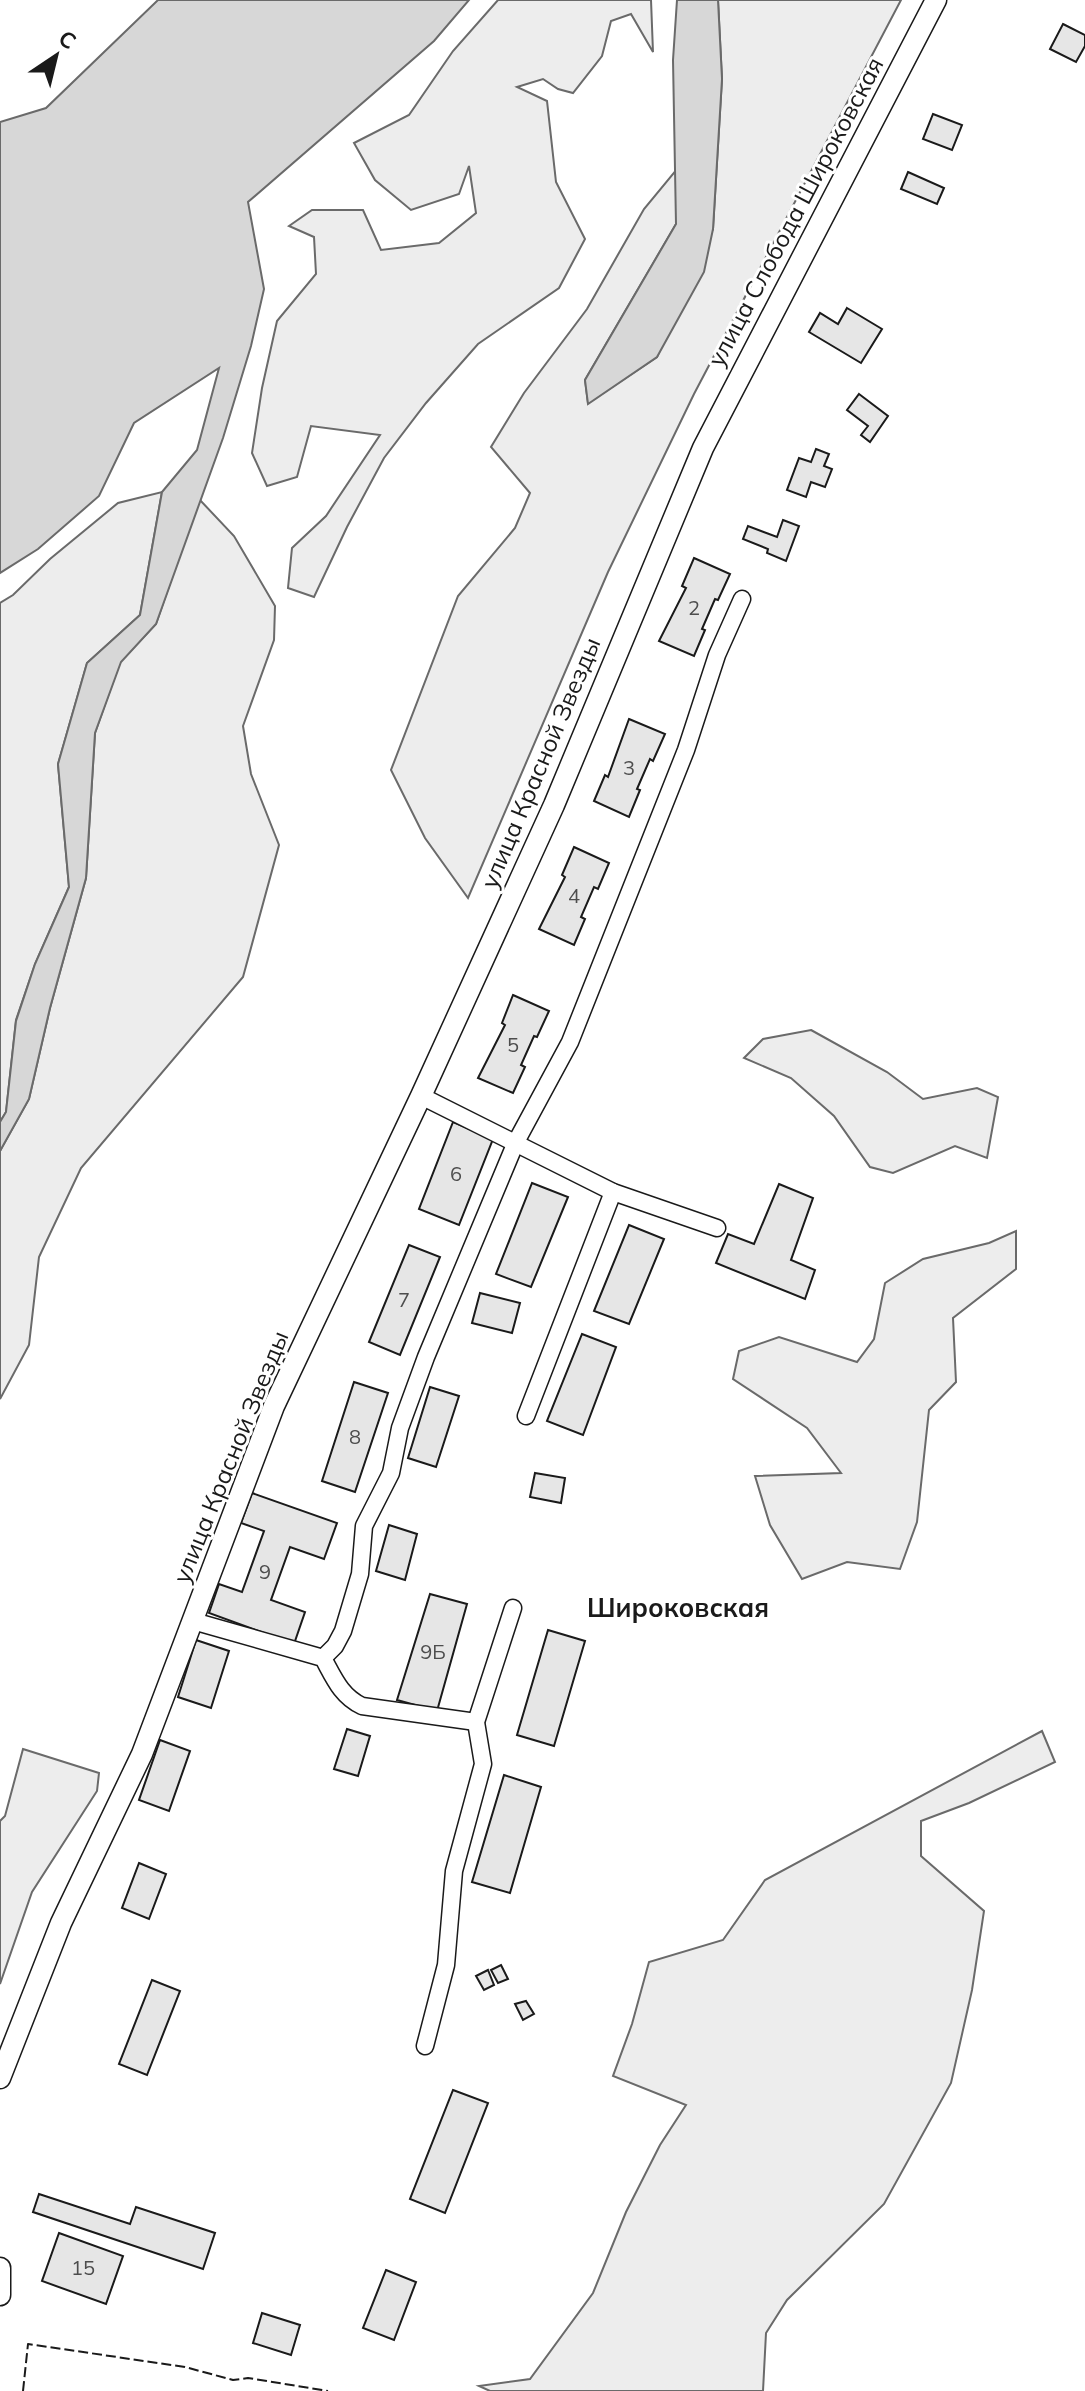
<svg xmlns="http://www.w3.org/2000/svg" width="1085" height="2391" font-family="Mulish,sans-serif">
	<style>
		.green { fill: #ededed; stroke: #6a6a6a; stroke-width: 2 }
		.water { fill: #d7d7d7; stroke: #6a6a6a; stroke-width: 2 }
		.building { fill: #e6e6e6; stroke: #1a1a1a; stroke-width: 2 }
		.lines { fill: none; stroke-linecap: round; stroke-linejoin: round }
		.minor-casing { stroke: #1a1a1a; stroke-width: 19 }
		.tertiary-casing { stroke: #1a1a1a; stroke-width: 23 }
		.minor { stroke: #fff; stroke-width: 16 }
		.tertiary { stroke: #fff; stroke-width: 20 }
		.fence { stroke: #1a1a1a; stroke-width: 2; stroke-dasharray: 10 4; stroke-linecap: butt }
		.labels { text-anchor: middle; stroke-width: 6; stroke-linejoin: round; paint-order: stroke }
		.number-label { font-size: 20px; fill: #4d4d4d }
		.street-label { font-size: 24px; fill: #1a1a1a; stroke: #fff }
		.neighbourhood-label { font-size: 26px; font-weight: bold; fill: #1a1a1a; stroke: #fff }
	</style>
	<rect width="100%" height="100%" fill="#fff"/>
	<g class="green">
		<path d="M 498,0 L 651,0 L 653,52 L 631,14 L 611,21 L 602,56 L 573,93 L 558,89 L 543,79 L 517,87 L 547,101 L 556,182 L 585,239 L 559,288 L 478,344 L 426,403 L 384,458 L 347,527 L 314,597 L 288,588 L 292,548 L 326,516 L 380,435 L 311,426 L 297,477 L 267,486 L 252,453 L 262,388 L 277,321 L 316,274 L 314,237 L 289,226 L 312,210 L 363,210 L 381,250 L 439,243 L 476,213 L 469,166 L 459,194 L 411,210 L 375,180 L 354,143 L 409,115 L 453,51 Z"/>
		<path d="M 718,0 L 901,0 L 694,394 L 608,572 L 468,898 L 425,838 L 391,770 L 458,596 L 515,528 L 530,493 L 491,447 L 524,393 L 587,309 L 644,209 L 677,169 L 676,224 L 585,380 L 588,403 L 657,357 L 713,229 L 722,79 Z"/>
		<path d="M 162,492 L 140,615 L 87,663 L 58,764 L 69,887 L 35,964 L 16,1020 L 6,1112 L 0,1122 L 0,603 L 13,595 L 50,559 L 118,503 Z"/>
		<path d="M 199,499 L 234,536 L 275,606 L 274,640 L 243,726 L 251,774 L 279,845 L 243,977 L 81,1168 L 39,1257 L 29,1345 L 0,1399 L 0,1151 L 29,1099 L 50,1008 L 86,878 L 95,733 L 120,662 L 156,624 Z"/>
		<path d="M 811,1030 L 887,1072 L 923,1099 L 977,1088 L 998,1097 L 987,1158 L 955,1146 L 893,1173 L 870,1167 L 834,1116 L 791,1078 L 744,1058 L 763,1039 Z"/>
		<path d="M 1016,1231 L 1016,1269 L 953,1318 L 956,1382 L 929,1410 L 917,1522 L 900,1569 L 847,1562 L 802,1579 L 770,1525 L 755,1476 L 841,1473 L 807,1428 L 733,1379 L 739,1351 L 779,1337 L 857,1362 L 874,1339 L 885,1283 L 923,1259 L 989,1243 Z"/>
		<path d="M 1042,1731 L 1055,1762 L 969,1803 L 921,1821 L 921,1856 L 984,1911 L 972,1990 L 951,2083 L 884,2204 L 787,2300 L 766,2333 L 763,2391 L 490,2391 L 479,2386 L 530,2379 L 593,2293 L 626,2212 L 660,2145 L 686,2105 L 613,2076 L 632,2024 L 649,1962 L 723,1940 L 765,1880 Z"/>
		<path d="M 23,1749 L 99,1773 L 97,1791 L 32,1892 L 0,1984 L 0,1821 L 5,1816 Z"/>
	</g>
	<g class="water">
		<path d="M 158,0 L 469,0 L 434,41 L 248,202 L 264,289 L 251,346 L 223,438 L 156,624 L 121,662 L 95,733 L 86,878 L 50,1008 L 29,1099 L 0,1151 L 0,1122 L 6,1112 L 16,1021 L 35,964 L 69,887 L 58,764 L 87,663 L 140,615 L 162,492 L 197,450 L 219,368 L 134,423 L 99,496 L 38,549 L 0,573 L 0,122 L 46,108 Z"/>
		<path d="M 677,0 L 718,0 L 722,79 L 713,229 L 704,272 L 657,357 L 588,404 L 585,380 L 676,224 L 673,60 Z"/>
	</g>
	<g class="building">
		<path d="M 1063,24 L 1085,35 L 1085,46 L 1076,62 L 1050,49 Z"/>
		<path d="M 933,114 L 962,125 L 952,150 L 923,139 Z"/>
		<path d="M 908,172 L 944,188 L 937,204 L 901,189 Z"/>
		<path d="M 847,308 L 882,329 L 861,363 L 809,332 L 820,313 L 838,324 Z"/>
		<path d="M 859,394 L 888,416 L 870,442 L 861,435 L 868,426 L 847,410 Z"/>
		<path d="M 816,449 L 829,454 L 824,466 L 832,469 L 825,487 L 811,482 L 806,497 L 787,490 L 799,458 L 811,462 Z"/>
		<path d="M 783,520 L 799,526 L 786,561 L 767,553 L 768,549 L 743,539 L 748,526 L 777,537 Z"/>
		<path d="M 694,558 L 730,574 L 718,600 L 715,599 L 702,629 L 705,630 L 694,656 L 659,641 L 686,588 L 682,586 Z"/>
		<path d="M 629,719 L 665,734 L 653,761 L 650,759 L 637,789 L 640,790 L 629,817 L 594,801 L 605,775 L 608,777 Z"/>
		<path d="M 574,847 L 609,863 L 598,889 L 594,887 L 581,917 L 585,919 L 574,945 L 539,929 L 565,877 L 562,875 Z"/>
		<path d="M 513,995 L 549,1011 L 537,1037 L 534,1036 L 521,1065 L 525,1067 L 513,1093 L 478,1078 L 505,1025 L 502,1023 Z"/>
		<path d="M 453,1122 L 493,1139 L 459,1225 L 419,1209 Z"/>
		<path d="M 532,1183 L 568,1197 L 531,1287 L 496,1274 Z"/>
		<path d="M 779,1184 L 813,1198 L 791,1260 L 815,1270 L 805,1299 L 716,1263 L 728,1234 L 754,1244 Z"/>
		<path d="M 629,1225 L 664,1239 L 629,1324 L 594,1311 Z"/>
		<path d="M 409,1245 L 440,1257 L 400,1355 L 369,1342 Z"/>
		<path d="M 480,1293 L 520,1303 L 512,1333 L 472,1323 Z"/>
		<path d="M 582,1334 L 616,1347 L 583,1435 L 547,1421 Z"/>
		<path d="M 354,1382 L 388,1393 L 355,1492 L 322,1481 Z"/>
		<path d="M 430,1387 L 459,1396 L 436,1467 L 408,1458 Z"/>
		<path d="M 535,1473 L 565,1478 L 561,1503 L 530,1497 Z"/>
		<path d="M 252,1493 L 337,1523 L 324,1559 L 290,1547 L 271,1600 L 305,1612 L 294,1644 L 209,1613 L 219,1584 L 242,1592 L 264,1531 L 241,1523 Z"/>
		<path d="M 389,1525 L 417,1534 L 405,1580 L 376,1571 Z"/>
		<path d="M 430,1594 L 467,1604 L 437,1711 L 397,1700 Z"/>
		<path d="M 548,1630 L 585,1641 L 554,1746 L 517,1735 Z"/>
		<path d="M 196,1640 L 229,1651 L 211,1708 L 178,1697 Z"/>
		<path d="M 347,1729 L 370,1736 L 358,1776 L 334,1769 Z"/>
		<path d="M 160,1740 L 190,1751 L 169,1811 L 139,1800 Z"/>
		<path d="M 504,1775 L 541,1787 L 510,1893 L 472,1882 Z"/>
		<path d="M 139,1863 L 166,1874 L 149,1919 L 122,1908 Z"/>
		<path d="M 501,1965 L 508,1979 L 498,1983 L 491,1970 Z"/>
		<path d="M 488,1970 L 494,1985 L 484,1990 L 476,1976 Z"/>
		<path d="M 152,1980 L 180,1991 L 147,2075 L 119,2064 Z"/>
		<path d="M 526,2001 L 534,2014 L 523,2020 L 515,2004 Z"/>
		<path d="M 453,2090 L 488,2103 L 445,2213 L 410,2199 Z"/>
		<path d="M 39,2194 L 130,2224 L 136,2207 L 215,2233 L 203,2269 L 33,2212 Z"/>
		<path d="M 59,2233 L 123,2256 L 106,2304 L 42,2281 Z"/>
		<path d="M 386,2270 L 416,2282 L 394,2340 L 363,2328 Z"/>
		<path d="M 262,2313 L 300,2325 L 291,2355 L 253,2343 Z"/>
	</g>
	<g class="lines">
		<defs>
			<g id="minor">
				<path d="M 421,1096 L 613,1192 L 717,1228"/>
				<path d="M 526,1416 L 613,1192"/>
				<path d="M 193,1621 L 323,1658 C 334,1678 341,1696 362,1706 L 476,1722"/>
				<path d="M 323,1658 L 335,1646 L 343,1631 L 360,1574 L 364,1526 L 391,1473 L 400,1428 L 426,1357 L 516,1142 L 570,1042 L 686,750 L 717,655 L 742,599"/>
				<path d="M 425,2046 L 446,1965 L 454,1871 L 483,1764 L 476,1722 L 513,1608"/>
			</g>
			<g id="tertiary">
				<path d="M 0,2078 L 61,1923 L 142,1754 L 274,1406 L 421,1096 L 554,805 L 703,448 L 936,0"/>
				<path d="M 0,2268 L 0,2295"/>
			</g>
		</defs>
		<use href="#minor" class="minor-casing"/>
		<use href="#tertiary" class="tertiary-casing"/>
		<use href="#minor" class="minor"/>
		<use href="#tertiary" class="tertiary"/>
		<path class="fence" d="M 23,2391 L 28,2344 L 185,2367 L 233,2380 L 248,2378 L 328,2391"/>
	</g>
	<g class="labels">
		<g class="number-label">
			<text x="694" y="615">2</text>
			<text x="629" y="775">3</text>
			<text x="574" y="903">4</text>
			<text x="513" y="1052">5</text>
			<text x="456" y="1181">6</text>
			<text x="404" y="1307">7</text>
			<text x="355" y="1444">8</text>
			<text x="265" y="1579">9</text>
			<text x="433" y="1659">9Б</text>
			<text x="83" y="2275">15</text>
		</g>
		<g class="street-label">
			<text transform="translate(796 212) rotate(-62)" y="8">улица Слобода Широковская</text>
			<text transform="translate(541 763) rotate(-67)" y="8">улица Красной Звезды</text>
			<text transform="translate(231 1457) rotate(-68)" y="8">улица Красной Звезды</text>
		</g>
		<g class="neighbourhood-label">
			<text x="678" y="1617">Широковская</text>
		</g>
	</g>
	<g transform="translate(56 56) rotate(35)" stroke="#ffffff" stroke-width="6" paint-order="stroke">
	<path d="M0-6L14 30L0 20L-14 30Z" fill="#1a1a1a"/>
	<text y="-12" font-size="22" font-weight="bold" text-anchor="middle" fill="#1a1a1a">С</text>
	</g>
</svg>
